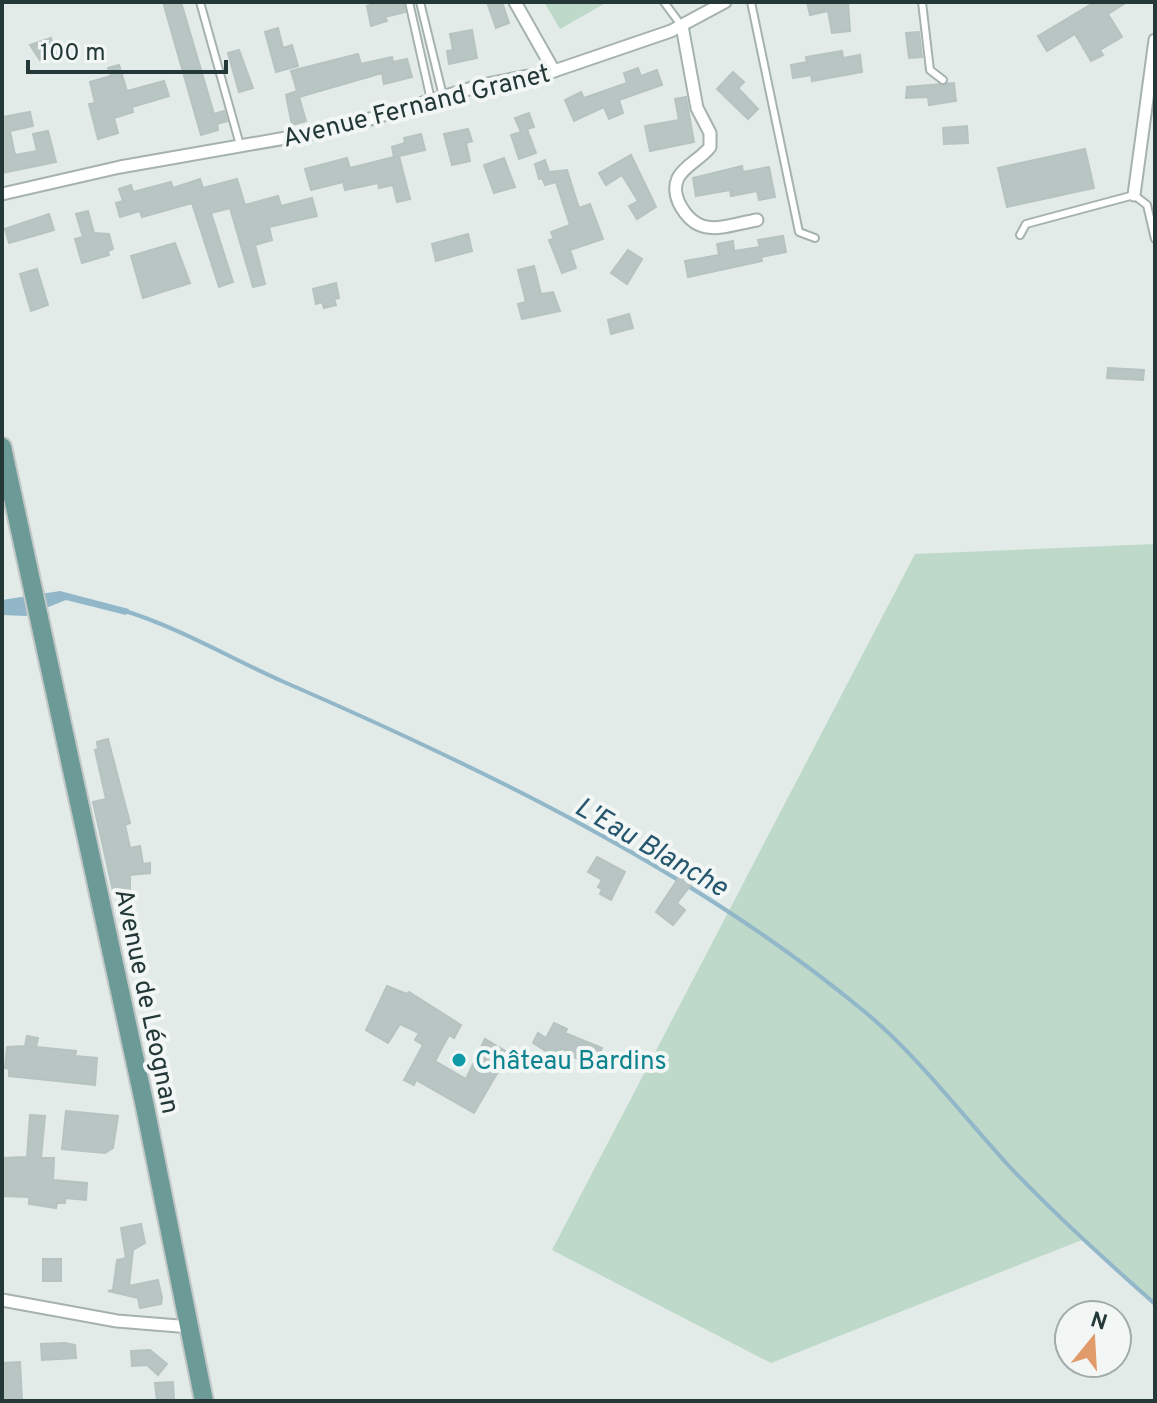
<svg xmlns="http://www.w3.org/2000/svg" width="1157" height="1403" font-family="Overpass,sans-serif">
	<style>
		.green { fill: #bed9ca }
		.water { fill: #91b7c9 }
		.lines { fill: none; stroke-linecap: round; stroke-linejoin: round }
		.stream { stroke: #91b7c9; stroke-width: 4 }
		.building { fill: #b8c5c2; stroke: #b6c3c0; stroke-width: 2 }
		.service-casing { stroke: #a5b2af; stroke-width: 10 }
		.minor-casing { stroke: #a5b2af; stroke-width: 15 }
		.primary-casing { stroke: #c2c8c7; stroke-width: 22 }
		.service { stroke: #fff; stroke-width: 6 }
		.minor { stroke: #fff; stroke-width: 11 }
		.primary { stroke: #6c9b97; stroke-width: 18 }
		.culture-dot { fill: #0f9aa8; stroke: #f2f7f6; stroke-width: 3 }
		.labels { text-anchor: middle; stroke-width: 8; stroke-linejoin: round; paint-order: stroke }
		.street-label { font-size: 26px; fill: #243937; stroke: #f2f7f6 }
		.culture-label { font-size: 26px; fill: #0d838f; stroke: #f2f7f6; text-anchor: start }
		.water-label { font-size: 28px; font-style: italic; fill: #26566e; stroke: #f2f7f6 }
	</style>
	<rect width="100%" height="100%" fill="#e2ebe8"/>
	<g class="green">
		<path d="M 544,2 L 603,2 L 604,4 L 560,29 Z"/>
		<path d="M 1155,544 L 1155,1304 L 1082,1240 L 771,1363 L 552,1250 L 915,554 Z"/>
	</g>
	<path class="water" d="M 60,591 L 129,609 L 126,615 L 66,600 L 26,616 L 2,615 L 2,600 Z"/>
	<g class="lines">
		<path class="stream" d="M 122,610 C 178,627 230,658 284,682 C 484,769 697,872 865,1012 C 916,1054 963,1116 1008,1165 C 1054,1214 1104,1259 1155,1304"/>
	</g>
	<g class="building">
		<path d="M 163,2 L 181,2 L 214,114 L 224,111 L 227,121 L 217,124 L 218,130 L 201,135 Z"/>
		<path d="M 381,2 L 403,2 L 405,12 L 385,17 L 387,21 L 371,26 L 367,6 Z"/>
		<path d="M 487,2 L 502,2 L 509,23 L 496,28 Z"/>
		<path d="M 807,2 L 848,2 L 850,31 L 832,33 L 828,11 L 810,15 Z"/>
		<path d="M 1095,2 L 1127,2 L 1108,14 L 1122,37 L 1100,50 L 1103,55 L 1091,61 L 1075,34 L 1047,51 L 1038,36 Z"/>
		<path d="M 278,28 L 283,48 L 292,45 L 298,66 L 276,72 L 265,32 Z"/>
		<path d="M 472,30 L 477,58 L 449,64 L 447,51 L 453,50 L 450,34 Z"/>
		<path d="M 919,32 L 922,57 L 909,58 L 906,33 Z"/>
		<path d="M 51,38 L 56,54 L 40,60 L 30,45 Z"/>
		<path d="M 239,50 L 253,88 L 239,92 L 228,53 Z"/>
		<path d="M 842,51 L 843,58 L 860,55 L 862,72 L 812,81 L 811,75 L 793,78 L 791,65 L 807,62 L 806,57 Z"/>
		<path d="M 358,54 L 361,64 L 392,57 L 393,62 L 407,59 L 412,77 L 384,84 L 382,73 L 299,97 L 306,121 L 292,125 L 286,95 L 297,91 L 291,71 Z"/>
		<path d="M 119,65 L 127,91 L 164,81 L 169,96 L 132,107 L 133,112 L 114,118 L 118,133 L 98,139 L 89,104 L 95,103 L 90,82 L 111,76 L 108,68 Z"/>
		<path d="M 638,68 L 641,76 L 657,70 L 662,85 L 619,100 L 623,113 L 609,119 L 604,107 L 574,121 L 565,100 L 581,92 L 584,98 L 627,83 L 624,73 Z"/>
		<path d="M 733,72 L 744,82 L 738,88 L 758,109 L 748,119 L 717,89 Z"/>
		<path d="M 954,83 L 956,101 L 929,105 L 928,97 L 906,98 L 907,87 Z"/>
		<path d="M 686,97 L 694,142 L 650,151 L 645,126 L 679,120 L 675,99 Z"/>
		<path d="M 30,112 L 33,126 L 10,131 L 15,155 L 37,151 L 33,134 L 48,131 L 56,162 L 2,173 L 2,117 Z"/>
		<path d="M 529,113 L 534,127 L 527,129 L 536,153 L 519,159 L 511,135 L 521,132 L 515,118 Z"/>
		<path d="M 967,126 L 968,143 L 944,144 L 943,128 Z"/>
		<path d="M 468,129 L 472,141 L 466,143 L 470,161 L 452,165 L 444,134 Z"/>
		<path d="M 421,134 L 425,150 L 399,156 L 410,199 L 397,202 L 393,185 L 379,188 L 378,183 L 345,190 L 343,182 L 311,190 L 305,169 L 347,158 L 350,168 L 394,157 L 392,147 L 405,143 L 404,138 Z"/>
		<path d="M 1085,149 L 1094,188 L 1007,207 L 998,168 Z"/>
		<path d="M 631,155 L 656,207 L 637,219 L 629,206 L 638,201 L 622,175 L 606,185 L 599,173 Z"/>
		<path d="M 504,158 L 515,187 L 494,193 L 484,165 Z"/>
		<path d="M 545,160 L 549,172 L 567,170 L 579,208 L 590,204 L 603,239 L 570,250 L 576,268 L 562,273 L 549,240 L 554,239 L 551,232 L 570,225 L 556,182 L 545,185 L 542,178 L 539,179 L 535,164 Z"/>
		<path d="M 742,166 L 743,172 L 769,167 L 775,197 L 759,200 L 757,191 L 731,196 L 730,190 L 696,196 L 693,178 Z"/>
		<path d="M 200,179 L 203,188 L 237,179 L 245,205 L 278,196 L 281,206 L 312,198 L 317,216 L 269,227 L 272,240 L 255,245 L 265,284 L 253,287 L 230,208 L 211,213 L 233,282 L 219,287 L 192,203 L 142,217 L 140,211 L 120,217 L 116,203 L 123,201 L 119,189 L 131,185 L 133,192 L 171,182 L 173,188 Z"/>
		<path d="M 88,211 L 94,233 L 109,234 L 113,249 L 108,251 L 109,255 L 82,263 L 75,239 L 83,237 L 76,214 Z"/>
		<path d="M 49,214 L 54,230 L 9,243 L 5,229 Z"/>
		<path d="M 468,234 L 472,251 L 436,261 L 432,244 Z"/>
		<path d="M 783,236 L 786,252 L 761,257 L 762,261 L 688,277 L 685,261 L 719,255 L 717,244 L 733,241 L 734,251 L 760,247 L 758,240 Z"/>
		<path d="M 175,243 L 190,283 L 143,298 L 131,256 Z"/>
		<path d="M 628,250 L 642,259 L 627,284 L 611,273 Z"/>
		<path d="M 534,266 L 541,294 L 553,292 L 560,311 L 522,319 L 518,304 L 526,302 L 518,270 Z"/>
		<path d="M 37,269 L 48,305 L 31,311 L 20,274 Z"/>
		<path d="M 336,283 L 339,298 L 334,299 L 336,305 L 324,308 L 322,302 L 316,304 L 313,289 Z"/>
		<path d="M 629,314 L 633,328 L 611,334 L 608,320 Z"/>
		<path d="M 1108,368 L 1144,370 L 1143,380 L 1107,378 Z"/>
		<path d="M 108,739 L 130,823 L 125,825 L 130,848 L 140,846 L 143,864 L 150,863 L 150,873 L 130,875 L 130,892 L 118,894 L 118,890 L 113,891 L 93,802 L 106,799 L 95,750 L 98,749 L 97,742 Z"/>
		<path d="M 597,857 L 625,872 L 611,900 L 600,894 L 602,889 L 598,887 L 602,880 L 588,872 Z"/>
		<path d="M 680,876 L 691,885 L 677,903 L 685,910 L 673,925 L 656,912 Z"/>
		<path d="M 387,986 L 407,994 L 409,992 L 461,1025 L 454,1038 L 449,1035 L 435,1061 L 466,1079 L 485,1039 L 509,1053 L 474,1113 L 416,1080 L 414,1085 L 404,1080 L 423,1045 L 415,1040 L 419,1033 L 400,1024 L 388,1043 L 366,1030 Z"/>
		<path d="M 554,1023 L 567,1029 L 565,1033 L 602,1048 L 591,1069 L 563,1049 L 549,1053 L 533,1043 L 538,1033 L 546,1038 Z"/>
		<path d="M 27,1036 L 38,1038 L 36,1047 L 76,1051 L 75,1056 L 97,1058 L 95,1085 L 9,1076 L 9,1069 L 5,1068 L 7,1047 L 25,1046 Z"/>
		<path d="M 66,1111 L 118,1116 L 113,1148 L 105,1153 L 62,1149 Z"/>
		<path d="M 30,1115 L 45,1116 L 41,1158 L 54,1158 L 53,1180 L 87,1183 L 86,1200 L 65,1198 L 65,1203 L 57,1203 L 56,1208 L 29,1204 L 29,1197 L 2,1196 L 2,1158 L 27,1157 Z"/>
		<path d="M 141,1224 L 145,1243 L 133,1250 L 129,1286 L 158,1280 L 162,1298 L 161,1304 L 140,1308 L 138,1298 L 108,1291 L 113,1290 L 117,1260 L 126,1258 L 121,1228 Z"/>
		<rect x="43" y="1259" width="18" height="22"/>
		<path d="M 65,1343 L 75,1345 L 76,1358 L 42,1360 L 41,1344 Z"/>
		<path d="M 150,1350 L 167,1364 L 158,1375 L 147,1365 L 132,1366 L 131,1351 Z"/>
		<path d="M 20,1362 L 22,1401 L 2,1401 L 2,1363 Z"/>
		<path d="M 173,1382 L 174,1401 L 157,1401 L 155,1383 Z"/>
	</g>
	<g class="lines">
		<defs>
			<g id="service">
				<path d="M 200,2 L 240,145"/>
				<path d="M 409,2 L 431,100"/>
				<path d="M 420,2 L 443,96"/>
				<path d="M 664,2 L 681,25"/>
				<path d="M 751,2 L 799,232 L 815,238"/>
				<path d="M 922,2 L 930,70 L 943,80"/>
				<path d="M 1020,235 L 1026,224 L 1134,195 L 1147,205 L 1155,239"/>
			</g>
			<g id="minor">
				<path d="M 515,2 L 554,71"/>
				<path d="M 682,26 L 697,108 L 710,133 L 710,147 C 701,159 685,165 678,178 C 674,187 675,194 679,203 C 698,240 723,226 757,220"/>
				<path d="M 2,194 L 120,167 L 337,129 L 482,85 L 554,71 L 671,31 L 725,2"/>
				<path d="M 1134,195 L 1155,40"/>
				<path d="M 2,1300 L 117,1321 L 191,1327"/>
			</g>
			<path id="primary" d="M 2,447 L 144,1102 L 204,1401"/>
		</defs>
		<use href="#service" class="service-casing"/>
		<use href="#minor" class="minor-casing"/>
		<use href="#primary" class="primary-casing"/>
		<use href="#service" class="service"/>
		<use href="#minor" class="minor"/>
		<use href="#primary" class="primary"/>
	</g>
	<circle class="culture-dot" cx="459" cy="1060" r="8"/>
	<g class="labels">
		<g class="street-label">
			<text transform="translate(416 105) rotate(-14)" y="9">Avenue Fernand Granet</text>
			<text transform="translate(148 1001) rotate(78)" y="9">Avenue de Léognan</text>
		</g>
		<g class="culture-label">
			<text x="475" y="1069">Château Bardins</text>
		</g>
		<g class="water-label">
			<text transform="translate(652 846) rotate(30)" y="10">L'Eau Blanche</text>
		</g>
	</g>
	<rect width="1157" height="1403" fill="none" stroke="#243937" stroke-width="8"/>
	<g transform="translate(1093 1339) rotate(18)"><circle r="38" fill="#f2f7f6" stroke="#a0abaa" stroke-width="2"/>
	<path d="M0-6L14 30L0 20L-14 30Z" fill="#e19b6a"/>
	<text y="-12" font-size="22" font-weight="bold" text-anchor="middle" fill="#243937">N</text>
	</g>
	<path d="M28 60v12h198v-12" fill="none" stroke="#243937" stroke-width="4"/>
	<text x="40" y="60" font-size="24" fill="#243937" stroke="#f2f7f6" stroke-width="6" paint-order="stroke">100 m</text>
</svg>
